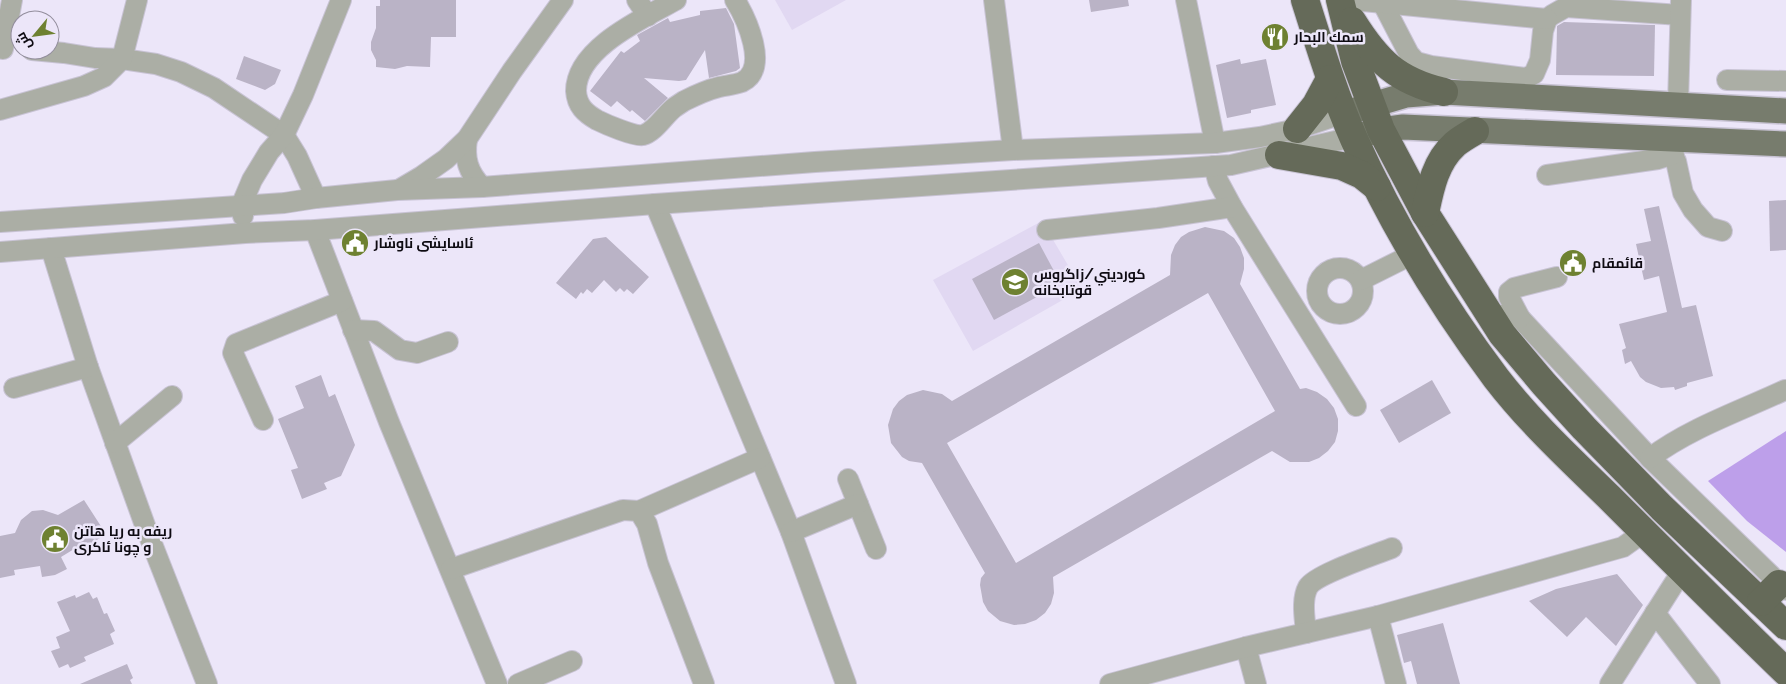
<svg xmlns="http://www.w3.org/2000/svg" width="1786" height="684" font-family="Raleway,Cairo,sans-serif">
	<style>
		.built { fill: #e1d8f2 }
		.forest { fill: #bd9fea }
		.building { fill: #bab3c6; fill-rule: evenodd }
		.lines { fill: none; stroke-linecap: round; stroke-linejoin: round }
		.minor-casing { stroke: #c8c3d4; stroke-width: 22 }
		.major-casing { stroke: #c8c3d4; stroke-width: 28 }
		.highway-casing { stroke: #c8c3d4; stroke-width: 30 }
		.minor { stroke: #abaea5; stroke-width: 20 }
		.major { stroke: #777c6d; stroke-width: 25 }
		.highway { stroke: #656a59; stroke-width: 28 }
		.labels { text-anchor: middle; stroke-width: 5; stroke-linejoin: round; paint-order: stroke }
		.poi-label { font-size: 14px; font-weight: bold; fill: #0e0b12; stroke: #ece6f9; text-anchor: start }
	</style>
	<rect width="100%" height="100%" fill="#ece6f9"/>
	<g class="built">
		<path d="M 775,0 L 846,0 L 792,30 Z"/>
		<path d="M 1042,221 L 1082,289 L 973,351 L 933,280 Z"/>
	</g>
	<path class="forest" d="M 1786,431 L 1786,552 L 1747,521 L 1708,481 Z"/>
	<g class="building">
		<path d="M 380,0 L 456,0 L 456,37 L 431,37 L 430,67 L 407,66 L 395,69 L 376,67 L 376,60 L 371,50 L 371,42 L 376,28 L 376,6 L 380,6 Z"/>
		<path d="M 1089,0 L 1128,0 L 1129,6 L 1091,12 Z"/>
		<path d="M 726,8 L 734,24 L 740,68 L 736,71 L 709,78 L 705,50 L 686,80 L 679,81 L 644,78 L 668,98 L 645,121 L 632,110 L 630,112 L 617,101 L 611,107 L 590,91 L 621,51 L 624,53 L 640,41 L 637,35 L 668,18 L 670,22 L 700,15 L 700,11 Z"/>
		<path d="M 1564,22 L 1655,25 L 1654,76 L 1556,75 L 1557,26 Z"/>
		<path d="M 244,56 L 281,70 L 275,84 L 265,90 L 236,79 Z"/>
		<path d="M 1240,59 L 1241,64 L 1266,59 L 1276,105 L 1251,110 L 1251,113 L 1227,118 L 1216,65 Z"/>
		<path d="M 1786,200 L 1786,250 L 1770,251 L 1769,201 Z"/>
		<path d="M 1659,206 L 1682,308 L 1696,305 L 1713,376 L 1687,383 L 1687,386 L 1675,390 L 1674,387 L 1661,388 L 1646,382 L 1640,377 L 1631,361 L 1625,364 L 1622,350 L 1626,348 L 1619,324 L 1667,312 L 1659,276 L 1644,280 L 1636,244 L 1651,241 L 1644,209 Z"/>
		<path d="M 1205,227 L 1224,231 L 1234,238 L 1240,247 L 1244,258 L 1244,269 L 1240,284 L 1300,389 L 1306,388 L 1317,392 L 1327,399 L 1334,408 L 1338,419 L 1338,431 L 1335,442 L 1328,451 L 1319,458 L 1309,462 L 1290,462 L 1272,451 L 1053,577 L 1054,593 L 1051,604 L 1045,613 L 1036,620 L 1025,624 L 1014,625 L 1000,621 L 988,611 L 983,602 L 980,585 L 981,578 L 985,573 L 922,463 L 909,461 L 902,457 L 891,443 L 888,425 L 893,409 L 899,401 L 907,395 L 923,390 L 942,394 L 952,401 L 1170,275 L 1171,255 L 1175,245 L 1181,237 L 1189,232 ZM 1208,293 L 1275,411 L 1016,563 L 947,443 Z"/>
		<path d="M 606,237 L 649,277 L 633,294 L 627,289 L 624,292 L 620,288 L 616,292 L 604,280 L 592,293 L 587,289 L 583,294 L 581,292 L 576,299 L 556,283 L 593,239 Z"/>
		<path d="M 1039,243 L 1061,284 L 994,320 L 972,279 Z"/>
		<path d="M 321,375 L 329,397 L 335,394 L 355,445 L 341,476 L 324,483 L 327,489 L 302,499 L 291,470 L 298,468 L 278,419 L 304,408 L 295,386 Z"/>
		<path d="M 1432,380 L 1451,413 L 1399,443 L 1380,410 Z"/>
		<path d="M 84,500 L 106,534 L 86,547 L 84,543 L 61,557 L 67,569 L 55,575 L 42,577 L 40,566 L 14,570 L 15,575 L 0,578 L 0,536 L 15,533 L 21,520 L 32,511 L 43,510 L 58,515 Z"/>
		<path d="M 1617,574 L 1643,605 L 1616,646 L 1586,617 L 1567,637 L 1529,601 L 1556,589 Z"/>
		<path d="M 89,592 L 93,599 L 97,597 L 104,614 L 107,613 L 115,631 L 110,634 L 114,644 L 84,657 L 86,661 L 70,668 L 68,664 L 59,668 L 51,651 L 60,648 L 56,637 L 70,631 L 57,602 L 75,595 L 76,598 Z"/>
		<path d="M 1443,623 L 1460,684 L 1417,684 L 1411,661 L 1404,663 L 1397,635 Z"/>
		<path d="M 127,664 L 133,678 L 130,680 L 132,684 L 80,684 Z"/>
	</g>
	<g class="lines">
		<defs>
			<g id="minor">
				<path d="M 637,0 L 648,16"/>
				<path d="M 676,0 C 644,18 576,48 576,91 C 577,106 585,113 597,120 C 605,124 635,137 643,135 C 655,132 665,114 675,107 C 678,105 681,103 684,101 C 696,95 707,90 719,87 C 727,85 734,85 742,82 C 770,69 746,18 735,0"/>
				<path d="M 994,0 L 1013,150"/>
				<path d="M 1186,0 L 1215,143"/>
				<path d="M 1382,2 L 1409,54 L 1416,62 L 1431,66 L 1526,78 L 1534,74 L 1540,60 L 1543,31 L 1547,19 L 1552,15 L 1566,7 L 1680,15"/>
				<path d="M 1342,5 L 1363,1 L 1547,19"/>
				<path d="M 3,49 L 12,0"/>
				<path d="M 32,50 L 64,53 L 95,58 L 122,59 L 156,64 L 181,72 L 214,88 L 284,135 L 297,156 L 316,198"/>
				<path d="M 1727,80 L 1786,81"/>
				<path d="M 1678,104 L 1681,0"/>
				<path d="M 0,110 L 84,86 L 104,77 L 122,59 L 137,0"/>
				<path d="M 467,139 C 464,159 468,172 482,187"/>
				<path d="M 1676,161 L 1683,193 L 1693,210 L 1708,227 L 1722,231"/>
				<path d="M 1214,166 L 1218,181 L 1232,207 L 1356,406"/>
				<path d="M 1547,175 L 1658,159 L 1674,154"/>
				<path d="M 400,189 L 422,176 L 446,159 L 467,139 L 512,71 L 563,0"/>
				<path d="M 655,204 L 791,532 L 846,684"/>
				<path d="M 243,216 L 241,206 L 252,180 L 269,152 L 284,135 L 303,95 L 341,0"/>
				<path d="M 0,222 L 284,203 L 316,198 L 397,190 L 482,187 L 815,162 L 1013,150 L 1215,143 L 1260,137 L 1297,129 L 1344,113"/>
				<path d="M 315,230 L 389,422 L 497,684"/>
				<path d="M 1047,230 L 1158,218 L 1232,207"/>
				<path d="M 51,248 L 88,367 L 147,531 L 207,684"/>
				<path d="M 0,252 L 245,233 L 315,230 L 655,204 L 1231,165 L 1353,137"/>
				<circle cx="1340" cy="291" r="23"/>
				<path d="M 1361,280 L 1413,254"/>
				<path d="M 1492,318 C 1503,314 1509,313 1520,318 L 1650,458 L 1786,590"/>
				<path d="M 1520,318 L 1509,297 L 1509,292 L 1514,288 L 1557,277"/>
				<path d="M 353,330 L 374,331 L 400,350 L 417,353 L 448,342"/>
				<path d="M 14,388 L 88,367"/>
				<path d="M 263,420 L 233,353 L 236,344 L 342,301"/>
				<path d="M 115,443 L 172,396"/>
				<path d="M 1650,458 C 1690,428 1740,411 1785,390"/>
				<path d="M 848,479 L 876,549"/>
				<path d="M 639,511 L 760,458"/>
				<path d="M 791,532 L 858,504"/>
				<path d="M 451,569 L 623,510 L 639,511 L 647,524 L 658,563 L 704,684"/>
				<path d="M 1655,613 L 1710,684"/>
				<path d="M 1378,616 L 1396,684"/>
				<path d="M 1306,633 C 1305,619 1301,600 1308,587 C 1316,574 1375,555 1392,548"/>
				<path d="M 1246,647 L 1256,684"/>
				<path d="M 518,684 L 572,661"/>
				<path d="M 1110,684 L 1246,647 L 1378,616 L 1623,547 L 1644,532"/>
				<path d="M 1610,684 L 1682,571"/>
			</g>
			<g id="major">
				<path d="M 1352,111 L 1406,95 L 1444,92 L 1786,111"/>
				<path d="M 1353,137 L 1381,130 L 1403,127 L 1786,144"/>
			</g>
			<g id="highway">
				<path d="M 1305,0 C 1320,47 1334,94 1354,139 C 1392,224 1440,303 1496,378 C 1529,421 1570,459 1609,497 C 1668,556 1726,614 1786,672"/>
				<path d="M 1340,0 L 1355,61 L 1381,130 L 1425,213 L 1502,334 L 1544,384 L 1584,428 L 1662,508 L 1786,626"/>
				<path d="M 1352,21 C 1377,61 1397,81 1444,92"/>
				<path d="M 1297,129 L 1316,105 L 1330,79"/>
				<path d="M 1279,155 L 1342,166 L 1362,175 L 1377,187"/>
				<path d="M 1425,213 C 1430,189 1435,162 1455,144 C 1461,139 1468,135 1475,131"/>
				<path d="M 1761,602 L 1779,584"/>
			</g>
		</defs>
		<use href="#minor" class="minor-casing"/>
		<use href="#major" class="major-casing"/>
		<use href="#highway" class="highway-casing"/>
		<use href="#minor" class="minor"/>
		<use href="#major" class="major"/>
		<use href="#highway" class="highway"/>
	</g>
	<defs>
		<symbol id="restaurant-disc" viewBox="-11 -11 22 22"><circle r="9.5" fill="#6e8131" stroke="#ece6f9"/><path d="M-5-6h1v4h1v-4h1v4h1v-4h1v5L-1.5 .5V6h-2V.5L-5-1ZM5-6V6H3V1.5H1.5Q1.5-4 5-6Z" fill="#fff"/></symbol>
		<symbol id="civic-disc" viewBox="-11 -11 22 22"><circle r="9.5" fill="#6e8131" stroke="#ece6f9"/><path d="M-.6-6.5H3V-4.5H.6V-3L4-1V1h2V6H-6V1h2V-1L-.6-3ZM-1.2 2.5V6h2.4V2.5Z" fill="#fff"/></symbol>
		<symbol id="school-disc" viewBox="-11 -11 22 22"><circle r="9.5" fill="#6e8131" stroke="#ece6f9"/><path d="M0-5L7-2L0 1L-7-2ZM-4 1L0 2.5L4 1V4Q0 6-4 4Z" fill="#fff"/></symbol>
	</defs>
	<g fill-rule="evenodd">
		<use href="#restaurant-disc" x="1259" y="21" width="32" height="32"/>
		<use href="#civic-disc" x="339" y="227" width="32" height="32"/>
		<use href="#civic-disc" x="1557" y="247" width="32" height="32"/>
		<use href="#school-disc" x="999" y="266" width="32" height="32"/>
		<use href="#civic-disc" x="39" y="523" width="32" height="32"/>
	</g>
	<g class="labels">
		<g class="poi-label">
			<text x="1294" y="42">سمك البحار</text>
			<text x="374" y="248">ئاسايشى ناوشار</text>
			<text x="1592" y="268">قائمقام</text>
			<text x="1034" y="279">كورديني/زاگروس<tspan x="1034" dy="16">قوتابخانه‌</tspan></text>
			<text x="74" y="536">ريفه به ريا هاتن<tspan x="74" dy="16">و چونا ئاكرى</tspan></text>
		</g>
	</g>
	<g transform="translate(35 35) rotate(241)"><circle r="24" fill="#ece6f9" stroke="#938e9d"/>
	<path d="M0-4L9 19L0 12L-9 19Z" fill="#6e8131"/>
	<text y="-8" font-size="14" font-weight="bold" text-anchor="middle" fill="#0e0b12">ش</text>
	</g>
</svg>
